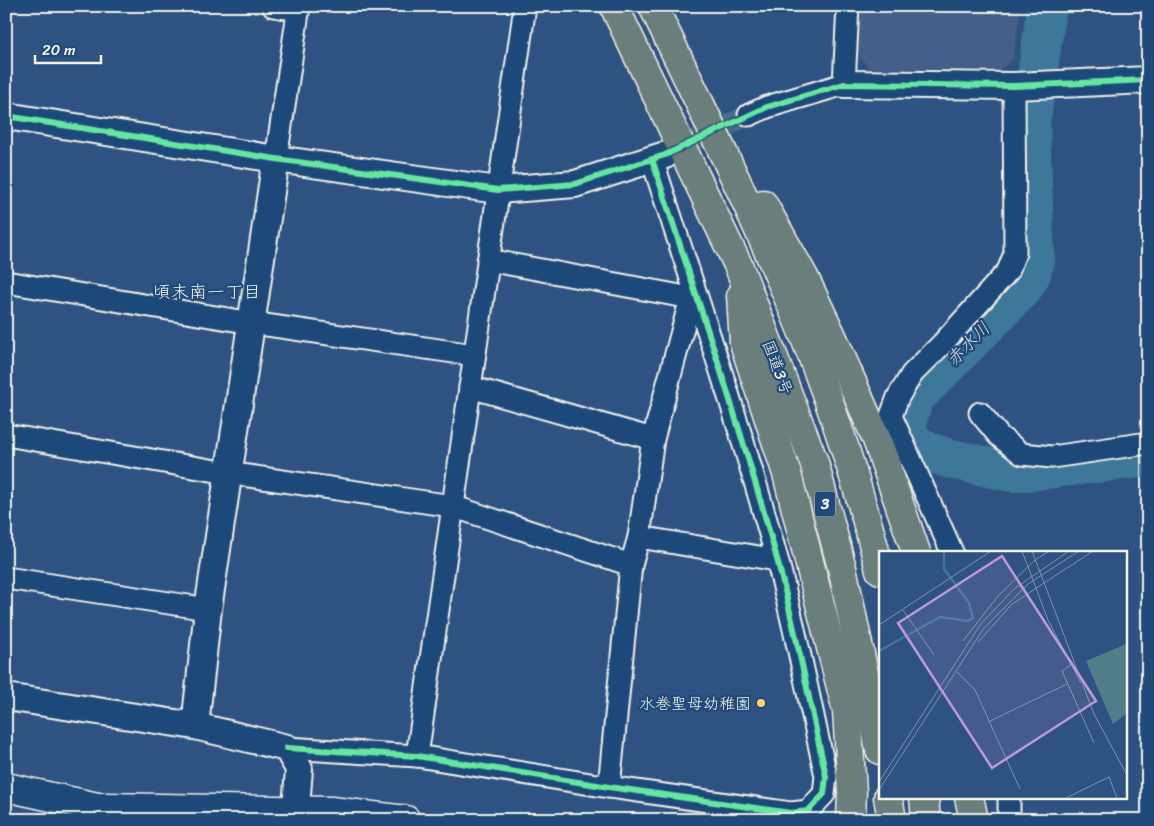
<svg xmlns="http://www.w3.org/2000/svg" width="1154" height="826" font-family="Sriracha,'Klee One',sans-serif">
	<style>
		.built { fill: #445f8b }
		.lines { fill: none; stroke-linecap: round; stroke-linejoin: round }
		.river { stroke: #3e779a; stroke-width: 40 }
		.minor-tunnel { stroke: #4c6a90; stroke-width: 21; stroke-dasharray: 21 11; stroke-linecap: butt }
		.minor-casing { stroke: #f4f1e8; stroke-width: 25 }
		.tertiary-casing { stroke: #f4f1e8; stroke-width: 30 }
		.secondary-casing { stroke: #f4f1e8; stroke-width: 31 }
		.trunk-casing { stroke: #f4f1e8; stroke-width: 31 }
		.minor { stroke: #1f4a7a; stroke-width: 21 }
		.tertiary { stroke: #1f4a7a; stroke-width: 26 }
		.secondary { stroke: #1f4a7a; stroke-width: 28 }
		.trunk { stroke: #6b7f7c; stroke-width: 28 }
		.cycleway-casing { stroke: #1f4a7a; stroke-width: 9 }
		.cycleway { stroke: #66e7a1; stroke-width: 6 }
		.poi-dot { fill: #ffd166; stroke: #1f4a7a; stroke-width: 2 }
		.labels { text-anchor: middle; stroke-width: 4.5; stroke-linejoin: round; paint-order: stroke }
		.shield { fill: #1f4a7a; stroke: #b4bfc7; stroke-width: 1 }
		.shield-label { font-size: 15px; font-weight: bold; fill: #f4f1e8 }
		.street-label { font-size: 16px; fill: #f4f1e8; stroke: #1f4a7a }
		.poi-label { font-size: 16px; fill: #f4f1e8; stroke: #1f4a7a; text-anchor: end }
		.neighbourhood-label { font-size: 18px; fill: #f4f1e8; stroke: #1f4a7a }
		.water-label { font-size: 18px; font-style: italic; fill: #d9dfdc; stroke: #1f4a7a }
		.inset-river { fill: none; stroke: #3e779a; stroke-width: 2.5 }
		.inset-road { fill: none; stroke: #7d92aa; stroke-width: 1 }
		.view { fill: #be98d6; fill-opacity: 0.15; stroke: #be98d6; stroke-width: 2.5 }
		.inset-edge { fill: none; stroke: #f4f1e8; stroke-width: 2.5 }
	</style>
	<rect width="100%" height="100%" fill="#2e5281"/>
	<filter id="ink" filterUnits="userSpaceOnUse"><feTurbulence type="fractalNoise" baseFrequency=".02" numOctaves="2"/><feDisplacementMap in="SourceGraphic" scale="10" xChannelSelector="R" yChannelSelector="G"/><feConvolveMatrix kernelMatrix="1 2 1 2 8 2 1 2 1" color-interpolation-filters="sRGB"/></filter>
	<g filter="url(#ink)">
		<path class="built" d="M 859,6 L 1021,6 L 1013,59 L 1000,70 L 868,68 L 854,48 Z"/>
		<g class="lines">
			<path class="river" d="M 1047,6 L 1030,125 L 1035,260 L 1030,276 L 1022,289 L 914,398 L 906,423 L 911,441 L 928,452 L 947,458 L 1011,472 L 1038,470 L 1148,457"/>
			<path class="minor-tunnel" d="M 667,153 L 749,115"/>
			<defs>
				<g id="minor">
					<path d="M 273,6 L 298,10"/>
					<path d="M 749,115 L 767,107 L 844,84 L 848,6"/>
					<path d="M 276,159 L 299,6"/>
					<path d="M 488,260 L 691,298 L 653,439 L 639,537 L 631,565 L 609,787"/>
					<path d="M 6,282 L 252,323 L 474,355"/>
					<path d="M 470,387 L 653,439"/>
					<path d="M 980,413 L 999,436 L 1022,454 L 1052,457 L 1148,443"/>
					<path d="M 6,435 L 228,473 L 452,506 L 631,565"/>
					<path d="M 639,537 L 777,560"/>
					<path d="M 952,552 L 891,416 L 898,397 L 912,374 L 942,344 L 1008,271 L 1015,253 L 1014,86"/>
					<path d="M 6,578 L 208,609"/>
					<path d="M 287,748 L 417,756 L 609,787 L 791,813 L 808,811 L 824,794 L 826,776 C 810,704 796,631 777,559 C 740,424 695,292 652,159"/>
					<path d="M 417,756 L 525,6"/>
					<path d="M 1009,820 L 1009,797"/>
				</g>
				<g id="tertiary">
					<path d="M 844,84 L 1014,86 L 1148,80"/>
					<path d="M 6,116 L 276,159 L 498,190 L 575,184 L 665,155"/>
					<path d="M 6,697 L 195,726 L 287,748 L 299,769 L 295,820"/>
					<path d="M 195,726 L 208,609 L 276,159"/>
				</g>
				<g id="secondary">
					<path d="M 6,787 L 120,812"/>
					<path d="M 103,807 L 331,811 L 406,820"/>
				</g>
				<g id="trunk">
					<path d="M 614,6 L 739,267 L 814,462 L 843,572 L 880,750"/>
					<path d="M 653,6 C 709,123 767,240 814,361 C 840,429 862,499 880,570"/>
					<path d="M 763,204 L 804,277 L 832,336 L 877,440 L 916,552"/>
					<path d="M 741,296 L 744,343 L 787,474 L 847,711 L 852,792 L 851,820"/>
					<path d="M 888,797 L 892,820"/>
					<path d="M 924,797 L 926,820"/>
					<path d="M 969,797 L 974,820"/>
				</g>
			</defs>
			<use href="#minor" class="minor-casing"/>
			<use href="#tertiary" class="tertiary-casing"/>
			<use href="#secondary" class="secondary-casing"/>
			<use href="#trunk" class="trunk-casing"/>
			<use href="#minor" class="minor"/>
			<use href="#tertiary" class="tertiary"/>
			<use href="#secondary" class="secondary"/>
			<use href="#trunk" class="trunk"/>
			<defs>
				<g id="cycleway">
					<path d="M 6,116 L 276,159 L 498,190 L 575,184 L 665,155 L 767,107 L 844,84 L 1014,86 L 1148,80"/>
					<path d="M 287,748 L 417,756 L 609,787 L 791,813 L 808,811 L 824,794 L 826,776 C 810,704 796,631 777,559 C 740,424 695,292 652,159"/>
				</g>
			</defs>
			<use href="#cycleway" class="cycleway-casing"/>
			<use href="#cycleway" class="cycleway"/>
		</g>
	</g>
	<circle class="poi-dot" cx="761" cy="703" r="5"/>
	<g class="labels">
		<rect class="shield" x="815" y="491.5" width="20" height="25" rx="4"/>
		<g class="shield-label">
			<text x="825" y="509">3</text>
		</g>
		<g class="street-label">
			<text transform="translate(778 367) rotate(69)" y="6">国道3号</text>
		</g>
		<g class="poi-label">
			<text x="751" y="709">水巻聖母幼稚園</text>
		</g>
		<g class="neighbourhood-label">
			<text x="207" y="298">頃末南一丁目</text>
		</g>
		<g class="water-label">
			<text transform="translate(968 344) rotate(-45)" y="6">赤水川</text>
		</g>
	</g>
	<g transform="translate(879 551)">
		<rect width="248" height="248" fill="#2e5281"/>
		<path d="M 247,93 L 247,163 L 234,173 L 207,110 Z" fill="#4f7e88"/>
		<path class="inset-river" d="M 0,100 L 61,66 L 89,70 L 94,67 L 90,52 L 65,18 L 65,0"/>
		<path class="inset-road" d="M 143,0 L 169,69 L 202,132M 153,0 L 215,163 L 248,224M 24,59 L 55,104M 0,74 L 112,0M 84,90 L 119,45 L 156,9 L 170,0M 99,91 L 133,53 L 214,0M 194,112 L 183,120 L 215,192M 78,121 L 96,139 L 141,238M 111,170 L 188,133M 0,231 L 101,74 L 135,38 L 190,0M 0,239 L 105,77 L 149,33 L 200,0M 187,247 L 230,226 L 238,247"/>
		<path class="view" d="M 123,5 L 217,150 L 113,217 L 19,72 Z"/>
		<rect width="248" height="248" class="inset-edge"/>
	</g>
	<rect width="1154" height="826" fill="none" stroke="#1f4a7a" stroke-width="25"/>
	<rect x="12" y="12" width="1129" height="801" fill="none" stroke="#f4f1e8" stroke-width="2" filter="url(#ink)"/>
	<path d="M35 55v8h66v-8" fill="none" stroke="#f4f1e8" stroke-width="2.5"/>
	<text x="42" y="55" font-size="15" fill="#f4f1e8" stroke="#1f4a7a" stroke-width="4" paint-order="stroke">20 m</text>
</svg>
